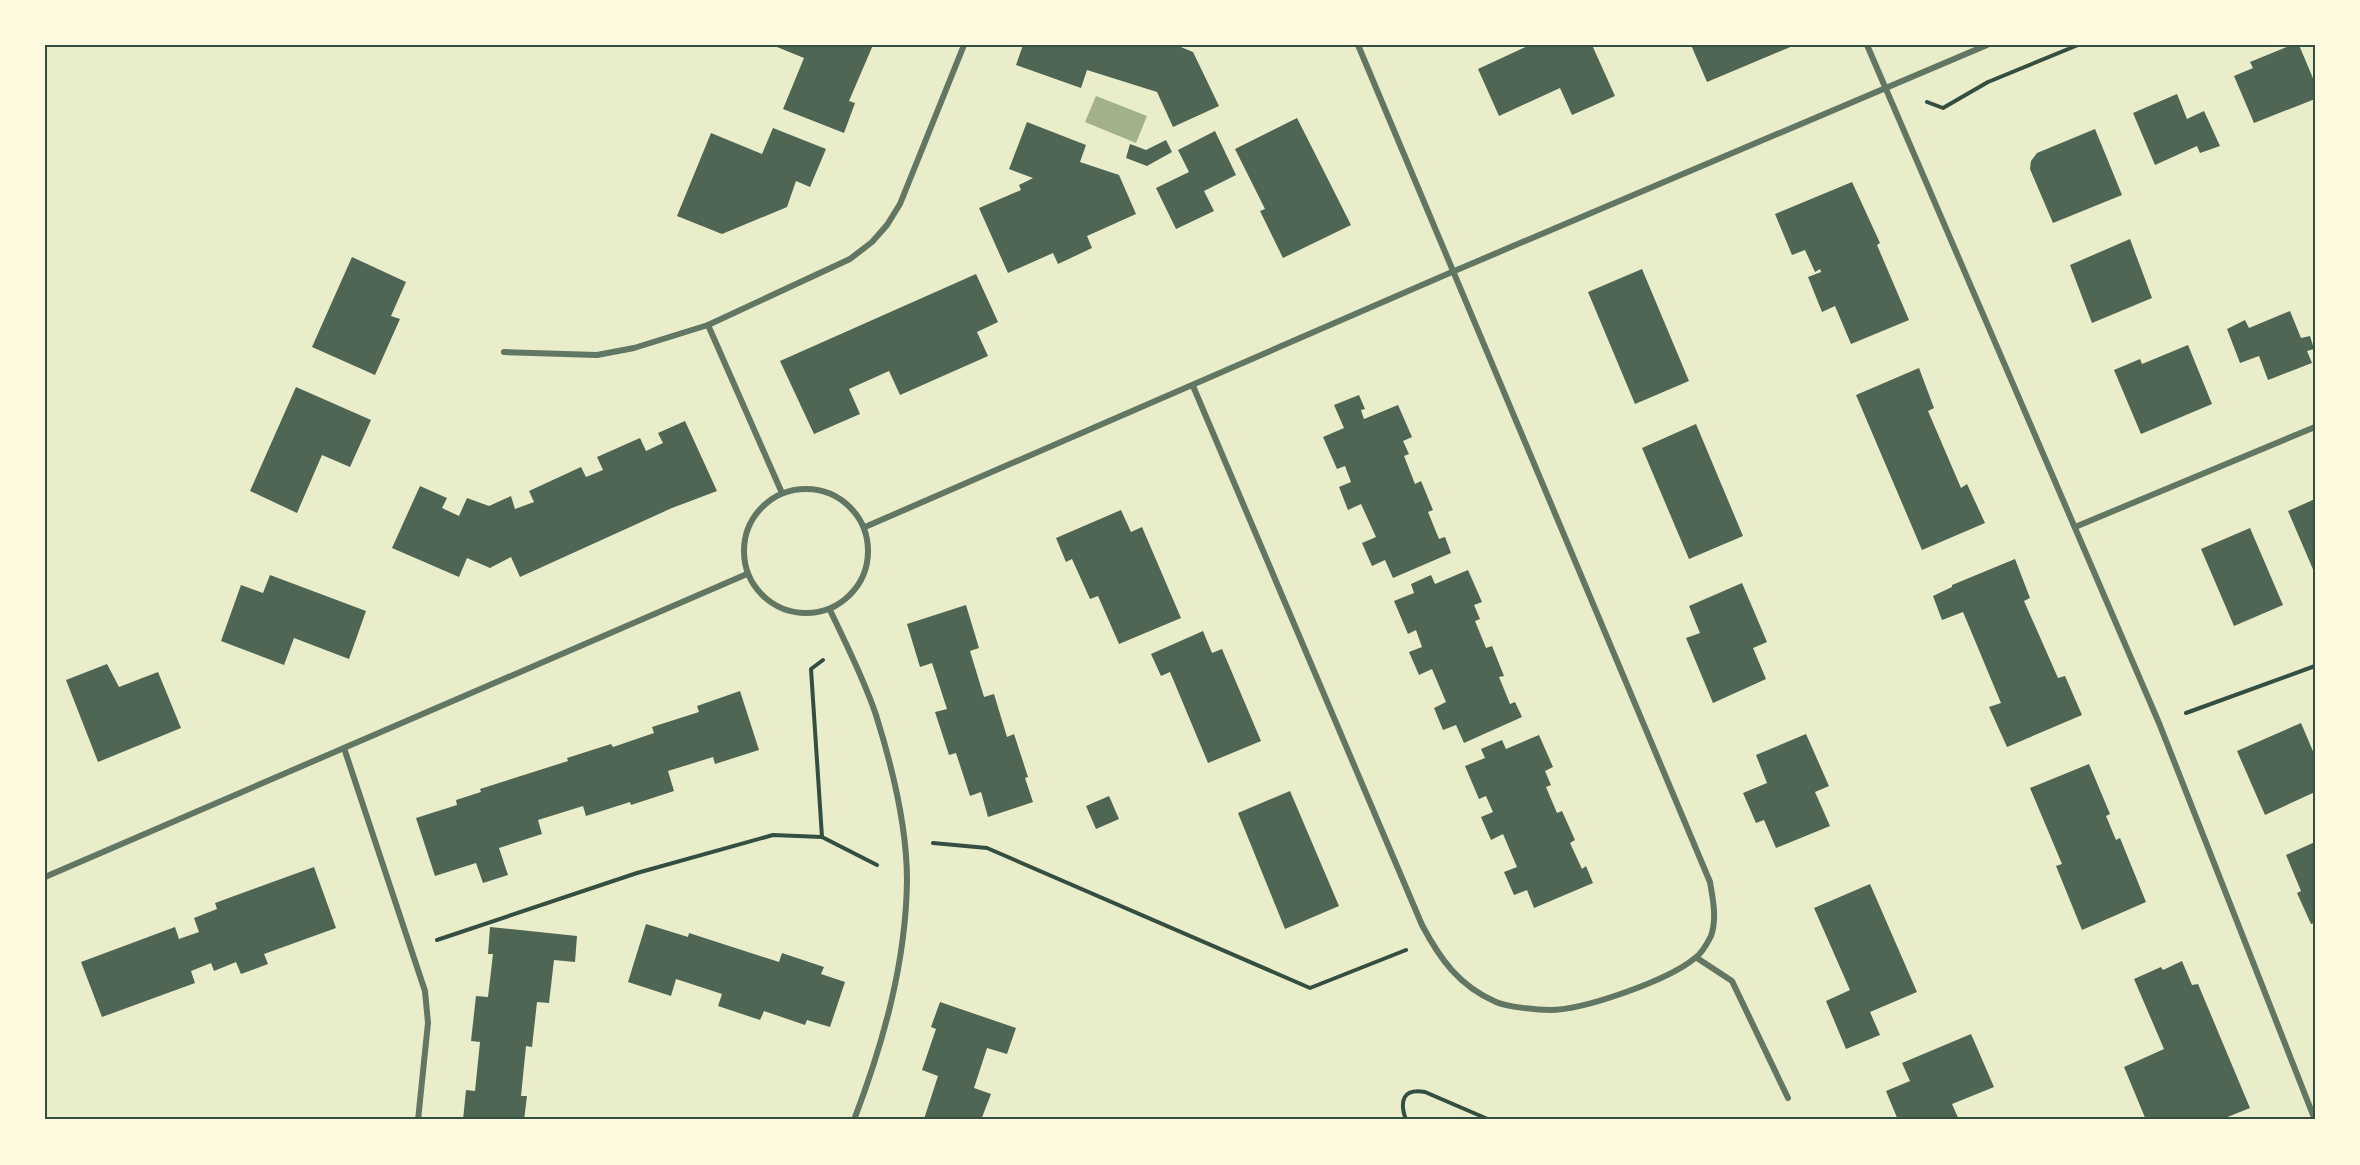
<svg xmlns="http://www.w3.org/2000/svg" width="2360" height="1165" font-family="Raleway,sans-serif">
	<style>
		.water { fill: #a3b18a }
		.building { fill: #4f6655 }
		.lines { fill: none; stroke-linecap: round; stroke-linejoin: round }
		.path { stroke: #344e41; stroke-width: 4 }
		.minor { stroke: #617663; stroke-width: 6 }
		.neatline { fill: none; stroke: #344e41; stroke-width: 2 }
	</style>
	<rect width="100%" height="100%" fill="#e9edc9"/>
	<path class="water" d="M 1096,96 L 1147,116 L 1136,143 L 1085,122 Z"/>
	<g class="building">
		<path d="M 778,45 L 873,45 L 849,101 L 855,103 L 844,133 L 783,109 L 804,58 L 777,47 Z"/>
		<path d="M 1023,45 L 1176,45 L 1193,52 L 1219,106 L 1173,127 L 1157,92 L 1087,70 L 1081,88 L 1016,65 Z"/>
		<path d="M 1530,45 L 1592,45 L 1615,96 L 1572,115 L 1560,88 L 1499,116 L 1478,69 Z"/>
		<path d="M 1691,45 L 1795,45 L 1707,82 Z"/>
		<path d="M 2292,45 L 2299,45 L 2315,83 L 2315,99 L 2254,123 L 2234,76 L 2253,68 L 2250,62 Z"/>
		<path d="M 2177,94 L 2187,119 L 2204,111 L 2220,146 L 2200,153 L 2197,146 L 2155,165 L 2133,113 Z"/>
		<path d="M 1297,118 L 1351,225 L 1283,258 L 1260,211 L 1265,209 L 1235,149 Z"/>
		<path d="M 1027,122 L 1086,145 L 1080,162 L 1119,175 L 1136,214 L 1087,236 L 1092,248 L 1058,264 L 1053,253 L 1008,273 L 979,208 L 1021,190 L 1019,185 L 1033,178 L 1009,169 Z"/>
		<path d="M 773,128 L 826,149 L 810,187 L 796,181 L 787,207 L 722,234 L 677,216 L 711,133 L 762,154 Z"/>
		<path d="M 2095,129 L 2122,195 L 2053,223 L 2030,169 L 2031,161 L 2037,153 Z"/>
		<path d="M 1215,131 L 1236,175 L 1204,191 L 1214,211 L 1176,229 L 1156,188 L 1189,172 L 1178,150 Z"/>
		<path d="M 1166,140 L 1172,152 L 1147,166 L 1126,158 L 1130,144 L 1146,150 Z"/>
		<path d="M 1852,182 L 1880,243 L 1877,245 L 1909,320 L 1851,344 L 1835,306 L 1822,312 L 1808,277 L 1821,272 L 1820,269 L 1815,272 L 1805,250 L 1792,255 L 1775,214 Z"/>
		<path d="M 2130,239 L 2152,298 L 2092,323 L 2070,265 Z"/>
		<path d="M 352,257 L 406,282 L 391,316 L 400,319 L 375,375 L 312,347 Z"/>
		<path d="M 1642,269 L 1689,381 L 1635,404 L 1588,292 Z"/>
		<path d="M 976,274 L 998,322 L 977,332 L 988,356 L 900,395 L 889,371 L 849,389 L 860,414 L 814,434 L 780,361 Z"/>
		<path d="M 2290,311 L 2301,338 L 2310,336 L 2314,349 L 2307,351 L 2312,363 L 2268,380 L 2259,356 L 2240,363 L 2227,329 L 2245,320 L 2249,328 Z"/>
		<path d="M 2188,345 L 2212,404 L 2141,434 L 2114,370 L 2140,359 L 2142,364 Z"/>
		<path d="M 1919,368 L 1934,408 L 1928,411 L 1961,488 L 1967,484 L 1985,523 L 1922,550 L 1856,395 Z"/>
		<path d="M 296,387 L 371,420 L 350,467 L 322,455 L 297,513 L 250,491 Z"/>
		<path d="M 1359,395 L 1365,409 L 1361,410 L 1364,419 L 1398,405 L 1412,437 L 1403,441 L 1409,454 L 1404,456 L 1415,484 L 1421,481 L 1433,510 L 1428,512 L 1439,539 L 1445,537 L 1451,553 L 1393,578 L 1385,560 L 1372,566 L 1362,543 L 1376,537 L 1361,504 L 1348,510 L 1339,487 L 1351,482 L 1345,466 L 1337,469 L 1323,437 L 1344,428 L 1334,405 Z"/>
		<path d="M 685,421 L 717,491 L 672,508 L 520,577 L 511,557 L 490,568 L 467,558 L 459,577 L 392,548 L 420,486 L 447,498 L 442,508 L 459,516 L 467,498 L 489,506 L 511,496 L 515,509 L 534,502 L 529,491 L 581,467 L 586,477 L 603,470 L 597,457 L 640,438 L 646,451 L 663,443 L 658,433 Z"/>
		<path d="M 1696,424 L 1743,536 L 1689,559 L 1642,448 Z"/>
		<path d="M 2315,499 L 2315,574 L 2288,511 Z"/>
		<path d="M 1121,510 L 1131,532 L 1142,527 L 1181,618 L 1119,644 L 1098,596 L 1090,599 L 1072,559 L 1066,562 L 1056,538 Z"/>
		<path d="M 2250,528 L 2283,605 L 2234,626 L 2201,549 Z"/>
		<path d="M 2015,559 L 2030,598 L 2024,601 L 2058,678 L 2065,676 L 2082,715 L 2007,747 L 1989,707 L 2001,703 L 1963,612 L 1942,620 L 1933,596 L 1952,587 L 1952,585 Z"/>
		<path d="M 1468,570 L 1482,602 L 1474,605 L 1480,619 L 1475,621 L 1486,648 L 1492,646 L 1504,676 L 1499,677 L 1510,704 L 1515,702 L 1522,717 L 1464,743 L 1456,725 L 1443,730 L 1434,708 L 1446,702 L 1432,669 L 1419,675 L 1409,652 L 1422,647 L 1416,630 L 1408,634 L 1394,601 L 1414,593 L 1411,584 L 1431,575 L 1435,584 Z"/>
		<path d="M 270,575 L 366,611 L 349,659 L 294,638 L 284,665 L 221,641 L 241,585 L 263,593 Z"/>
		<path d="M 1742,583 L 1767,642 L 1753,648 L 1766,679 L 1713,703 L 1686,638 L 1700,633 L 1689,606 Z"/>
		<path d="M 966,605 L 979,648 L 970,651 L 984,697 L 994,694 L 1007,737 L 1014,734 L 1028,777 L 1025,778 L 1033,802 L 988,817 L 981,792 L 970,796 L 956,753 L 949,755 L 935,712 L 947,709 L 932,663 L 920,667 L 907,624 Z"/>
		<path d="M 1203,631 L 1212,653 L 1222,649 L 1261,741 L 1208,763 L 1170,672 L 1161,676 L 1151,654 Z"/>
		<path d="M 107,664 L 119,687 L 158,672 L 181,728 L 98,762 L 66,680 Z"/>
		<path d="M 740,691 L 759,750 L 715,764 L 713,757 L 668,771 L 674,791 L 631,805 L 630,802 L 586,816 L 583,806 L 538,820 L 542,834 L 499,848 L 508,875 L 483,883 L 476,863 L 435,876 L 416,818 L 457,805 L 456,800 L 481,792 L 480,789 L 568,761 L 567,758 L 611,744 L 613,747 L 654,733 L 652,727 L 699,712 L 697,706 Z"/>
		<path d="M 2301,723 L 2315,756 L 2315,792 L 2265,815 L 2237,751 Z"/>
		<path d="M 1806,734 L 1829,786 L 1815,792 L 1830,826 L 1776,848 L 1764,820 L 1756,823 L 1743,793 L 1767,783 L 1756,755 Z"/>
		<path d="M 1539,735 L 1553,767 L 1545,771 L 1551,785 L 1546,787 L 1557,813 L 1562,811 L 1575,840 L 1570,843 L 1582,869 L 1586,866 L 1593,883 L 1534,908 L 1527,890 L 1514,895 L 1504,872 L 1517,867 L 1503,834 L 1491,840 L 1481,817 L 1493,812 L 1486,796 L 1479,799 L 1465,766 L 1485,758 L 1481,749 L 1502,740 L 1506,749 Z"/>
		<path d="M 2089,764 L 2110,814 L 2106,816 L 2116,840 L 2120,838 L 2146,902 L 2082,930 L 2056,866 L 2062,864 L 2030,788 Z"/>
		<path d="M 1290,791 L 1339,906 L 1285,929 L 1238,813 Z"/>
		<path d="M 1109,796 L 1119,819 L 1096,829 L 1086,806 Z"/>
		<path d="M 2315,842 L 2315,923 L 2311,924 L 2297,893 L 2301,891 L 2286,855 Z"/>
		<path d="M 314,867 L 336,928 L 264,954 L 268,964 L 241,974 L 236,962 L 214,971 L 211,963 L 191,971 L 195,983 L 102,1017 L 81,962 L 175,927 L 179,939 L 199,932 L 194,918 L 217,909 L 215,903 Z"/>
		<path d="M 1870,884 L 1917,992 L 1870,1012 L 1880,1035 L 1846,1049 L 1826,1001 L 1850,990 L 1814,908 Z"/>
		<path d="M 646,924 L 688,937 L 689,933 L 779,962 L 782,953 L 824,967 L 821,974 L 845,982 L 830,1027 L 807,1020 L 805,1025 L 764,1011 L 760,1020 L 718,1006 L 722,994 L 676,979 L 671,996 L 628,982 Z"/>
		<path d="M 490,927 L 577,936 L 575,962 L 554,960 L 549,1003 L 537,1002 L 532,1047 L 526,1046 L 521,1096 L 527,1096 L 524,1120 L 463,1120 L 466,1090 L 475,1091 L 480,1042 L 471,1041 L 476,996 L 488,997 L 493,954 L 488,954 Z"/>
		<path d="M 2182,961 L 2192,985 L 2198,984 L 2250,1108 L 2220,1120 L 2146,1120 L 2124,1067 L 2164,1049 L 2134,979 L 2161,967 L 2163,970 Z"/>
		<path d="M 940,1002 L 1016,1028 L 1007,1054 L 987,1048 L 974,1088 L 991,1094 L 981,1120 L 924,1119 L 938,1076 L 922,1070 L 936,1029 L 931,1027 Z"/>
		<path d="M 1971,1034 L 1994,1087 L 1952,1104 L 1959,1120 L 1898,1120 L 1886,1091 L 1910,1081 L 1902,1063 Z"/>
	</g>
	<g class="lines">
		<g class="path">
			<path d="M 1927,102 L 1943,108 L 1988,82 L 2078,45"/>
			<path d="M 2186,713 L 2315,666"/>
			<path d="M 822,837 L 877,865"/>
			<path d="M 933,843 L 987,848 L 1310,988 L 1406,950"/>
			<path d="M 437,940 L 637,873 L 773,835 L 822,837 L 811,669 L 823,660"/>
			<path d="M 1406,1120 C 1399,1101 1403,1088 1425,1092 L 1490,1120"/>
		</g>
		<g class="minor">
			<path d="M 1867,45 L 2159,723 L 2315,1120"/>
			<path d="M 504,352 L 597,355 L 634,348 L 708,325"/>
			<path d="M 1193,386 L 1422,925 C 1440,959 1459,986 1496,1002 C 1507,1007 1538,1010 1550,1010 C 1584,1010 1669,980 1695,958 C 1701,954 1708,942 1711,936 C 1717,919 1713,899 1710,882 L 1358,45"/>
			<circle cx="806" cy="551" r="62"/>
			<path d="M 782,493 L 708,325 L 850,259 L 872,242 L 887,225 L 900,204 L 964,45"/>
			<path d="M 865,527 L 1452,272 L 1987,45"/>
			<path d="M 2075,527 L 2315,427"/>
			<path d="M 830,610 C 846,644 864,679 876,715 C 892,766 907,827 907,880 C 906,963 883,1044 854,1120"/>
			<path d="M 344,748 L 425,991 L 428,1023 L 418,1120"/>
			<path d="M 45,877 L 747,574"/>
			<path d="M 1697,958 L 1732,981 L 1788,1098"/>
		</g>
	</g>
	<rect width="2360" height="1165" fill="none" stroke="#fefae0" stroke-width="93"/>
	<rect x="46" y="46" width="2268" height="1072" class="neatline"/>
</svg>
